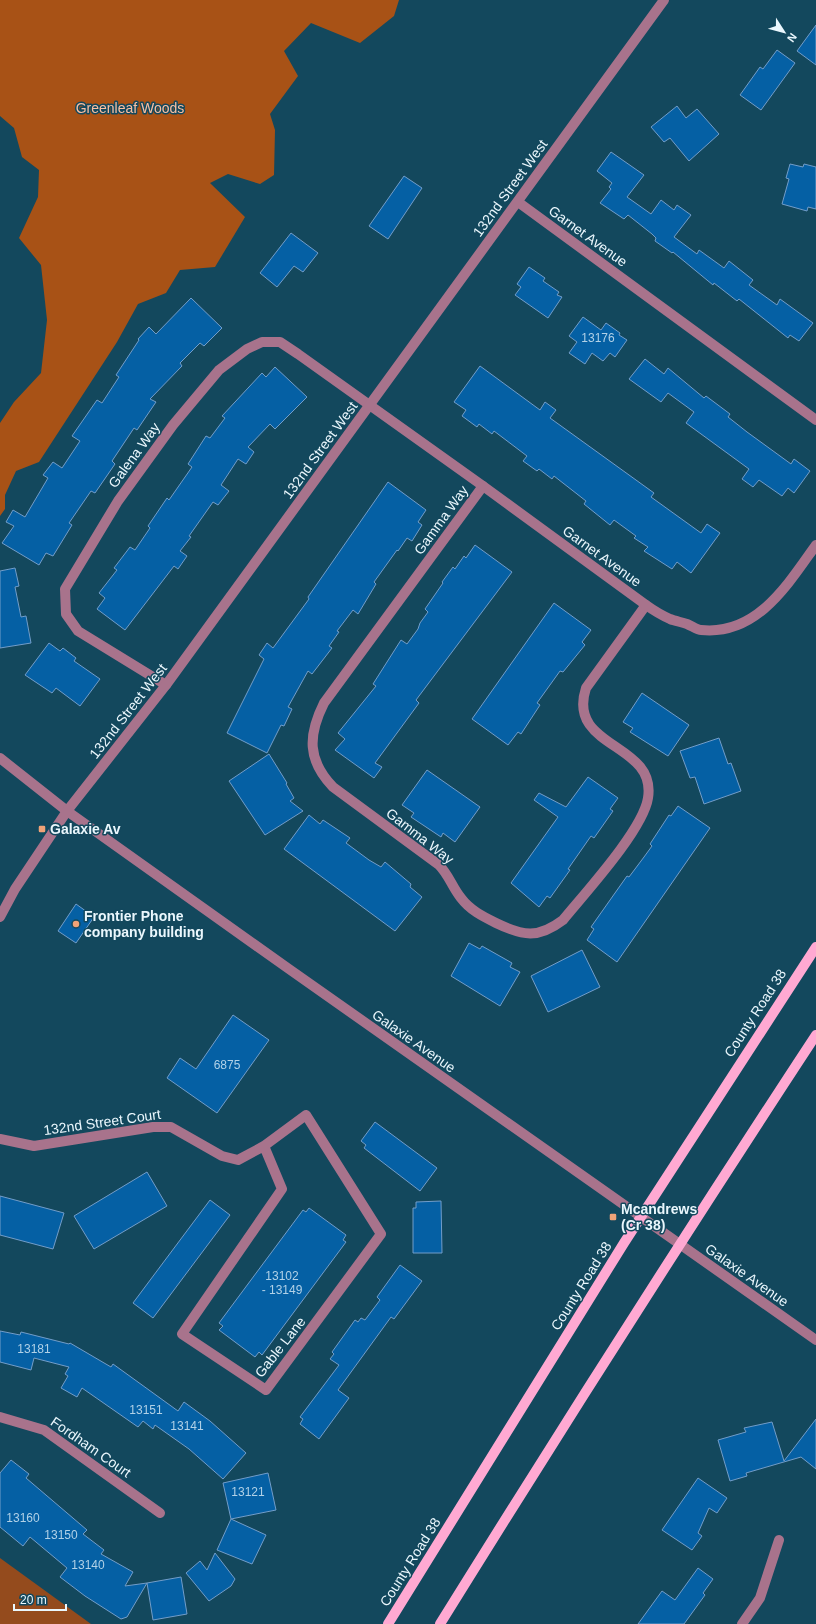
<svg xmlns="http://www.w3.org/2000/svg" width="816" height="1624" font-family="Arial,sans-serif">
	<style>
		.green { fill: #944b1d }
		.forest { fill: #a85216 }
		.building { fill: #0560a4; stroke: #729dc9 }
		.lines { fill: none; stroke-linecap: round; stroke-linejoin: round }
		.minor { stroke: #a8738c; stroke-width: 10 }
		.major { stroke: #ffa9d2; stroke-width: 10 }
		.poi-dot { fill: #f0a378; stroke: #13485d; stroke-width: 1.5 }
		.labels { text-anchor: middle; stroke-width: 3; stroke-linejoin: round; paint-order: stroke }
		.number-label { font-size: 12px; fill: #b1d1e7 }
		.park-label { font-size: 14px; fill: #fac0a2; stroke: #13485d }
		.street-label { font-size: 14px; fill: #eaf7fd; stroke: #13485d }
		.poi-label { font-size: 14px; font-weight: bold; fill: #eaf7fd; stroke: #13485d; text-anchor: start }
	</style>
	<rect width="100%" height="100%" fill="#13485d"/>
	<path class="green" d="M 0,1558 L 91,1624 L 0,1624 Z"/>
	<path class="forest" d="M 0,0 L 399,0 L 394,16 L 360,43 L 311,23 L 284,51 L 298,76 L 270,114 L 275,130 L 274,175 L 260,184 L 228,174 L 210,183 L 245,217 L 215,267 L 180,270 L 166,293 L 138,304 L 117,342 L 39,462 L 16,471 L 5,495 L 5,509 L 0,516 L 0,423 L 14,402 L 41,373 L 47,320 L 41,265 L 19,238 L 38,197 L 39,170 L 22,157 L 14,128 L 0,116 Z"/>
	<g class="building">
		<path d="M 816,25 L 816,65 L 797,51 Z"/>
		<path d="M 777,50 L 795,63 L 761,110 L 740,95 L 760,67 L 763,69 Z"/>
		<path d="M 677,106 L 686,118 L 697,109 L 719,134 L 689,161 L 670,138 L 664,142 L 651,127 Z"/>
		<path d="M 611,152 L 644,175 L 627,197 L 651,214 L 661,200 L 674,210 L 677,205 L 691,215 L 674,237 L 697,254 L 699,250 L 724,268 L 729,261 L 753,280 L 749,285 L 777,305 L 780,299 L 813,323 L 799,341 L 790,335 L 788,338 L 739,299 L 737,301 L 714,283 L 713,285 L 673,252 L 672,253 L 655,241 L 656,238 L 652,234 L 628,215 L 624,219 L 600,203 L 611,189 L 609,187 L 612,183 L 597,171 Z"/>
		<path d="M 790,164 L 803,167 L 804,164 L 816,167 L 816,209 L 808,207 L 807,211 L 782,204 L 789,179 L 786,178 Z"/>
		<path d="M 404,176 L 422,188 L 388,239 L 369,226 Z"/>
		<path d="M 291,233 L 318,253 L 303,272 L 294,266 L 277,287 L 260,273 Z"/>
		<path d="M 529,267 L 545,278 L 543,281 L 559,292 L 557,295 L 562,297 L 548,318 L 515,295 L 521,287 L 517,284 Z"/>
		<path d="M 191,298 L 222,328 L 204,346 L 200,343 L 180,363 L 182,366 L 150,399 L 156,402 L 137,430 L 134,428 L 112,461 L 115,464 L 95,493 L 91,491 L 69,523 L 72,525 L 53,556 L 46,553 L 39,565 L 2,543 L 14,526 L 6,522 L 13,510 L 25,517 L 48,478 L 43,475 L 53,462 L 62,468 L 80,441 L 72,436 L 97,400 L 102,403 L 119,377 L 116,375 L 139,340 L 138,339 L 149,327 L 156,334 Z"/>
		<path d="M 583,317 L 601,330 L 606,323 L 620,333 L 619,335 L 627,340 L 615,357 L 610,353 L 603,361 L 592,353 L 585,364 L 569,353 L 577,342 L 569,336 Z"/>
		<path d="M 645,359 L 664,374 L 668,368 L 704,398 L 706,396 L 730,414 L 728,417 L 747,432 L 791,464 L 794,459 L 810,471 L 794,493 L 788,488 L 782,496 L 759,480 L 753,487 L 742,479 L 749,469 L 686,423 L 694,412 L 668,393 L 661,402 L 629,379 Z"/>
		<path d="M 480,366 L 540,410 L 545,402 L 556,410 L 550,418 L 654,493 L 651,497 L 701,533 L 707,524 L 720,533 L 691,573 L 677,562 L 672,569 L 644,551 L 648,547 L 634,538 L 636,536 L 614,520 L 610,525 L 584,504 L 586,501 L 554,476 L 552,479 L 539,469 L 537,471 L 523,461 L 527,456 L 494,431 L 492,434 L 479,424 L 477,427 L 462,416 L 466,410 L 454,402 Z"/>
		<path d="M 275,367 L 307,397 L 275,429 L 270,424 L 248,447 L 254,452 L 246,464 L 238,459 L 221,485 L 229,491 L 218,505 L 213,502 L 189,536 L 191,537 L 180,551 L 187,556 L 178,569 L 174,566 L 125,630 L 97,609 L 105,598 L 99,593 L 117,570 L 114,568 L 130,547 L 135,550 L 150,528 L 148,526 L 167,498 L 169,500 L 192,467 L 188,464 L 206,436 L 210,438 L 225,418 L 222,416 L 262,373 L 266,377 Z"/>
		<path d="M 388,482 L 426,510 L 418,522 L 422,525 L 412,541 L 407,538 L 398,551 L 397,550 L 374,582 L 376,584 L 358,614 L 353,610 L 337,631 L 339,632 L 329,646 L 332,648 L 312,674 L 308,671 L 288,707 L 292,709 L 284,726 L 281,725 L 267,753 L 227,733 L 264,659 L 259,655 L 267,643 L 273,648 L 309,599 L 308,597 Z"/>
		<path d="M 475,545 L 512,572 L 416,700 L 419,703 L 375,763 L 382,767 L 374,778 L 335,750 L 345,739 L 338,733 L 376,686 L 373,684 L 401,640 L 407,644 L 418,629 L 420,623 L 428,612 L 425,609 L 443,583 L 442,582 L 453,567 L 455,569 L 464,556 L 466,558 Z"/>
		<path d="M 15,568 L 19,586 L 15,587 L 21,617 L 26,616 L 31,643 L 0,648 L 0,571 Z"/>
		<path d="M 554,603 L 591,630 L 582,642 L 585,645 L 563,672 L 560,671 L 537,703 L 540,705 L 521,734 L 518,732 L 508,745 L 472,719 Z"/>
		<path d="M 49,643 L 60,651 L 63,648 L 76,658 L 74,661 L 100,679 L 80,706 L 56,688 L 52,693 L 25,675 Z"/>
		<path d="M 642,693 L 689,725 L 668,756 L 630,732 L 633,728 L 623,722 Z"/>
		<path d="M 719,738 L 728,764 L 731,763 L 741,791 L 704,804 L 695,777 L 690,778 L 680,751 Z"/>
		<path d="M 269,754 L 287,783 L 286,784 L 294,798 L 290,801 L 303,811 L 265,835 L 229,781 Z"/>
		<path d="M 427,770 L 480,807 L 455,842 L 443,833 L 441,837 L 411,817 L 414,813 L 402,805 Z"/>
		<path d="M 588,777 L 618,798 L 610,809 L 613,811 L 594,838 L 591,836 L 568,869 L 570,870 L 550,898 L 547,896 L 539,907 L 511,883 L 558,817 L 534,800 L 539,793 L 566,807 Z"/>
		<path d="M 678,806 L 710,828 L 617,962 L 587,940 L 594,929 L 591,927 L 627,876 L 629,877 L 644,857 L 652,846 L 650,844 L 669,815 L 671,816 Z"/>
		<path d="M 309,815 L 320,824 L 323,820 L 350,838 L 346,843 L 369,860 L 381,867 L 385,862 L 411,884 L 410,887 L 422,897 L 395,931 L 284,849 Z"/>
		<path d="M 76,904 L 94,917 L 76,943 L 58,931 Z"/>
		<path d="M 469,943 L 480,949 L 482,946 L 512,963 L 510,967 L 520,972 L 500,1006 L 451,976 Z"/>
		<path d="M 582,950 L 600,987 L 548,1012 L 531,976 Z"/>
		<path d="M 233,1015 L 269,1040 L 217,1113 L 167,1078 L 180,1058 L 196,1069 Z"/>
		<path d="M 375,1122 L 437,1168 L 420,1191 L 364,1148 L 366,1145 L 361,1141 Z"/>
		<path d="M 147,1172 L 167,1206 L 94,1249 L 74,1216 Z"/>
		<path d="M 0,1196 L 64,1213 L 53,1249 L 0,1235 Z"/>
		<path d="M 210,1200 L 230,1215 L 153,1318 L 133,1303 Z"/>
		<path d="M 441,1201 L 442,1253 L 413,1253 L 413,1208 L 416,1208 L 416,1202 Z"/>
		<path d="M 309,1208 L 346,1235 L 343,1240 L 346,1242 L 262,1355 L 259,1352 L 255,1357 L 219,1330 L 223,1326 L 219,1323 L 303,1210 L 306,1212 Z"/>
		<path d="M 400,1265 L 422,1281 L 394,1319 L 391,1317 L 338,1390 L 349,1398 L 319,1439 L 300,1424 L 303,1419 L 300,1417 L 339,1365 L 330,1359 L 334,1354 L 332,1352 L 355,1320 L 358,1322 L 361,1318 L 365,1320 L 380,1300 L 377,1297 Z"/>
		<path d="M 0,1331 L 20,1335 L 21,1332 L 69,1344 L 70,1343 L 111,1367 L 113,1364 L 178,1411 L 184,1402 L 210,1421 L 246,1453 L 223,1479 L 189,1449 L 155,1425 L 153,1429 L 143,1421 L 138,1427 L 82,1388 L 77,1397 L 61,1388 L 68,1376 L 65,1374 L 69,1367 L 34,1358 L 31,1370 L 0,1362 Z"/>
		<path d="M 816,1419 L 816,1469 L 801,1457 L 746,1473 L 747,1476 L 730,1481 L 718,1440 L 746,1432 L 744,1428 L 772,1422 L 784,1461 Z"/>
		<path d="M 11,1460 L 29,1474 L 26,1478 L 87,1530 L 83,1534 L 104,1550 L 101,1554 L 133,1572 L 125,1586 L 147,1583 L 127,1617 L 121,1619 L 85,1596 L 60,1577 L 67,1568 L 30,1537 L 23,1546 L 0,1527 L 0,1473 Z"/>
		<path d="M 268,1473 L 276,1510 L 231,1519 L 223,1483 Z"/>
		<path d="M 698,1478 L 727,1498 L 717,1513 L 709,1508 L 698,1533 L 702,1536 L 692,1550 L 662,1530 Z"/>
		<path d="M 231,1519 L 266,1535 L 252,1564 L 217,1550 Z"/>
		<path d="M 215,1553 L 235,1579 L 231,1586 L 209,1601 L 186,1573 L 200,1561 L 207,1570 Z"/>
		<path d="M 698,1568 L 713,1579 L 703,1593 L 705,1595 L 684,1624 L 638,1624 L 662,1591 L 675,1600 Z"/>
		<path d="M 181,1577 L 187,1614 L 153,1620 L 147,1583 Z"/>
	</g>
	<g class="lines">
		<g class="minor">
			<path d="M 518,202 L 816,420"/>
			<path d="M 483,486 L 324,703 C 308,735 307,760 333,787 L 439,865 C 449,875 452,887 461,898 C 470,910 482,916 496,923 C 523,936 538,939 563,920 C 585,893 643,830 648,798 C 657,742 566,749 586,688 L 646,605"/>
			<path d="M 166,685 L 78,631 L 66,614 L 65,589 L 118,501 L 173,425 L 219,370 L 247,349 L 262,342 L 280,342 L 298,354 L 483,486 L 646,605 C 653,610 661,615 670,619 C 675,621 681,622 687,624 C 692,626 697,630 701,630 C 757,636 788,584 816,545"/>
			<path d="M 0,758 L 67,811 L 289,969 L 816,1340"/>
			<path d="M 0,917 L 15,889 L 67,811 L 166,685 L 664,0"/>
			<path d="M 0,1139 L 34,1146 L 153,1127 L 171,1127 L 222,1156 L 238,1160 L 264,1146 L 306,1115 L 381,1234 L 266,1390 L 182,1334 L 282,1189 L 264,1146"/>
			<path d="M 0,1417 L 44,1430 L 160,1513"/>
			<path d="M 742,1624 L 760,1598 L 779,1540"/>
		</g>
		<g class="major">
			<path d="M 388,1624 L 624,1243 L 816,947"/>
			<path d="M 440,1624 C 563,1426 688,1230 816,1035"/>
		</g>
	</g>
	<g class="poi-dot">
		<rect x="38" y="825" width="8" height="8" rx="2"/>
		<circle cx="76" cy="924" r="4"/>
		<rect x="609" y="1213" width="8" height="8" rx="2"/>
	</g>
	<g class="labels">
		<g class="number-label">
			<text x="598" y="342">13176</text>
			<text x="227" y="1069">6875</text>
			<text x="282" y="1280">13102<tspan x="282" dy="14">- 13149</tspan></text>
			<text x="34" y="1353">13181</text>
			<text x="146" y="1414">13151</text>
			<text x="187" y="1430">13141</text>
			<text x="248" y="1496">13121</text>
			<text x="23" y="1522">13160</text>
			<text x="61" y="1539">13150</text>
			<text x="88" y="1569">13140</text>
		</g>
		<g class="park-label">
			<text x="130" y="113">Greenleaf Woods</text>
		</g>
		<g class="street-label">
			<text transform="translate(510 188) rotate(-54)" y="5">132nd Street West</text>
			<text transform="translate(588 236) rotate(36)" y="5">Garnet Avenue</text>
			<text transform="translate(320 450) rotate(-54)" y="5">132nd Street West</text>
			<text transform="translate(134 455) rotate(-54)" y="5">Galena Way</text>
			<text transform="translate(441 520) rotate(-54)" y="5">Gamma Way</text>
			<text transform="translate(602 556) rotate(36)" y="5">Garnet Avenue</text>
			<text transform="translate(128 711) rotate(-52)" y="5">132nd Street West</text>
			<text transform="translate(420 836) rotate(38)" y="5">Gamma Way</text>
			<text transform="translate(755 1013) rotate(-57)" y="5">County Road 38</text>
			<text transform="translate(414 1041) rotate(35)" y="5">Galaxie Avenue</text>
			<text transform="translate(102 1122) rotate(-8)" y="5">132nd Street Court</text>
			<text transform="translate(747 1275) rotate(35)" y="5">Galaxie Avenue</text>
			<text transform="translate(581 1286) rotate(-58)" y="5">County Road 38</text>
			<text transform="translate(280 1347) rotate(-52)" y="5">Gable Lane</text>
			<text transform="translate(91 1447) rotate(35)" y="5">Fordham Court</text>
			<text transform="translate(410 1562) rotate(-58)" y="5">County Road 38</text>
		</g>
		<g class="poi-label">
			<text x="50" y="834">Galaxie Av</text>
			<text x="84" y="921">Frontier Phone<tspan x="84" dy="16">company building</tspan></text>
			<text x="621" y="1214">Mcandrews<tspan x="621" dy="16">(Cr 38)</tspan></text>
		</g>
	</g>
	<g transform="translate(784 32) rotate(126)" stroke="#13485d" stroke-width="3" paint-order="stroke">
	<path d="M0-3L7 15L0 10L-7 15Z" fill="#eaf7fd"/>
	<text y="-6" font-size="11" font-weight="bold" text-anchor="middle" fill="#eaf7fd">N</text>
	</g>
	<path d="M14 1604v6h52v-6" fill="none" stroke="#eaf7fd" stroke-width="2"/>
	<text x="20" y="1604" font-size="12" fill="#eaf7fd" stroke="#13485d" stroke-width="3" paint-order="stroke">20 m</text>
</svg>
